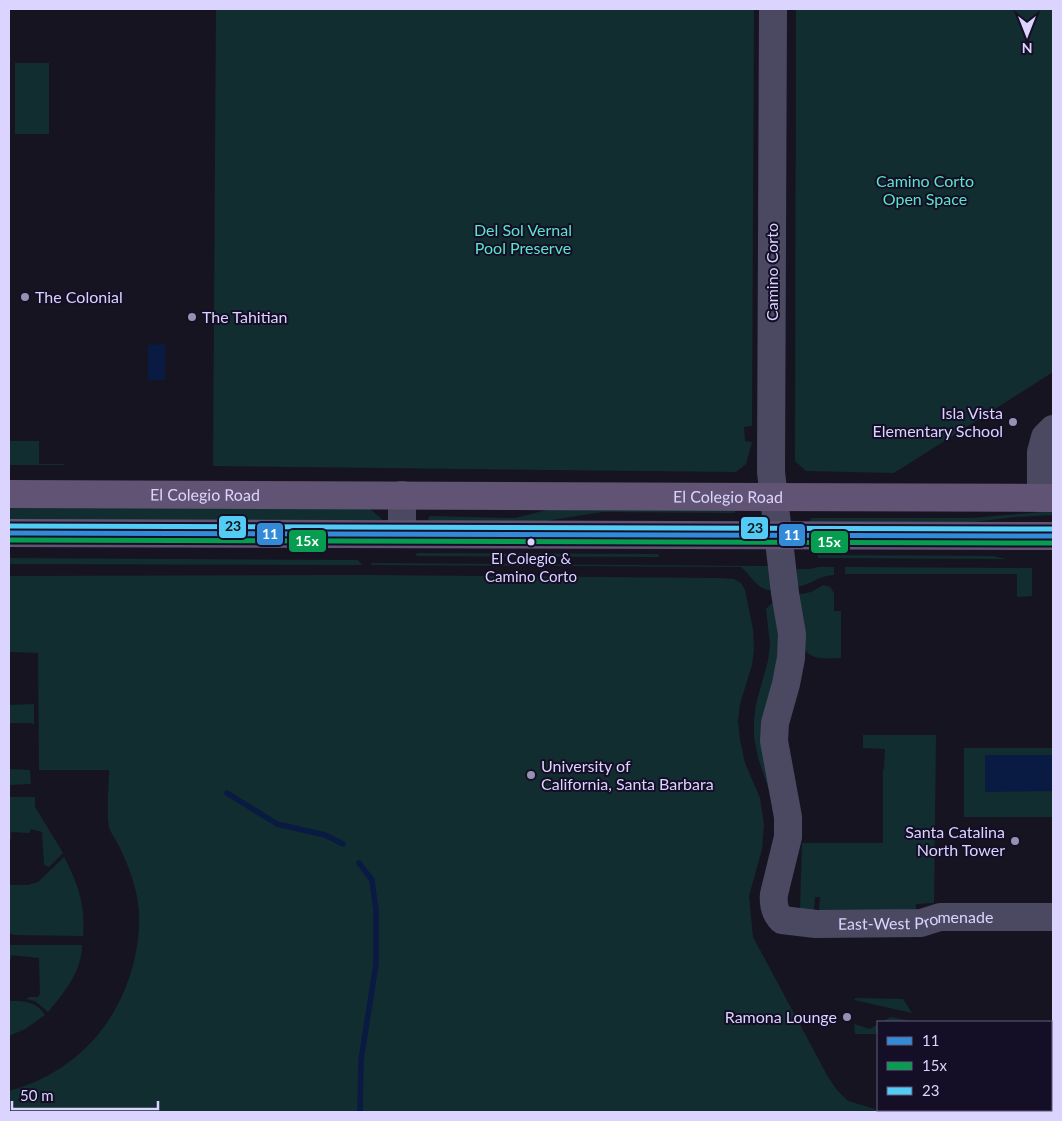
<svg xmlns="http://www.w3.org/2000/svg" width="1062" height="1121" font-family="Lato,sans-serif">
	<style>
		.green { fill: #122d2f }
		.water { fill: #091b43 }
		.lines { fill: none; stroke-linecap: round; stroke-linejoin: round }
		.stream { stroke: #091b43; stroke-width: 5.5 }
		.minor { stroke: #4b4962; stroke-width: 28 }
		.major { stroke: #605373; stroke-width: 28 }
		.bus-1-casing { stroke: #140e27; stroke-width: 9 }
		.bus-2-casing { stroke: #140e27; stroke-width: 9 }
		.bus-3-casing { stroke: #140e27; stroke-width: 9 }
		.bus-1 { stroke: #338bd7; stroke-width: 5 }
		.bus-2 { stroke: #069d50; stroke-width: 5 }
		.bus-3 { stroke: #52cbf5; stroke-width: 5 }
		.poi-dot { fill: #9691b1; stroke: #140e27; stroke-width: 2 }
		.bus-dot { fill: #dbd4ff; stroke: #140e27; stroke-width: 2 }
		.labels { text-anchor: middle; stroke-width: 4; stroke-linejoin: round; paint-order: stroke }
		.bus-label { font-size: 15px; fill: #dbd4ff; stroke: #140e27 }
		.park-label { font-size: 16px; fill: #5be4c8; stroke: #140e27 }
		.street-label { font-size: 16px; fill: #dbd4ff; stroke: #140e27 }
		.poi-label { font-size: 16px; fill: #dbd4ff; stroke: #140e27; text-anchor: start }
		.line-badge { stroke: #140e27; stroke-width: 2 }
		.badge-label { font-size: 14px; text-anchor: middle; font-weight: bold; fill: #fff }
		.pale-badge-label { font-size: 14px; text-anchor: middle; font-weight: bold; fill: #111 }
	</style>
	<rect width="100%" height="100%" fill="#171421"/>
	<g class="green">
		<path d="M 216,9 L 754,9 L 752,426 L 744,427 L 745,441 L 752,442 L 746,464 L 736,472 L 213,466 Z"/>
		<path d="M 796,9 L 1053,9 L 1053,372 L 894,473 L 806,471 L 795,461 Z"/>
		<rect x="15" y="63" width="34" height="71"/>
		<path d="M 9,441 L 39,441 L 39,464 L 63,464 L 65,465 L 9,465 Z"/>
		<path d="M 9,503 L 370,509 L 382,519 L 381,520 L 9,522 Z"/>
		<path d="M 551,509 L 735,510 L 735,513 L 602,512 L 546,521 L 430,521 L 428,519 L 430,516 L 515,518 Z"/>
		<path d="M 1053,511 L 1053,515 L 1015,517 L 966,523 L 809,522 L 811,518 L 971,518 Z"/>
		<path d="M 417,553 L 658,554 L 659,557 L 415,556 Z"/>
		<path d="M 818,555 L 993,556 L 1006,559 L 818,558 Z"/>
		<path d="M 9,558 L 358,560 L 362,565 L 9,564 Z"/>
		<path d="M 372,563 L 767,566 L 770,568 L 773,590 C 757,591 752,576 741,567 L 371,565 Z"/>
		<path d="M 819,567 L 834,567 L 834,575 C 817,576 813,584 797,587 L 797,569 L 809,569 Z"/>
		<path d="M 845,567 L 1032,568 L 1032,596 L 1017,597 L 1017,574 L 845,574 Z"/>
		<path d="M 366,575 L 718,578 L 734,579 L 741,583 L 745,590 L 753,629 L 754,649 L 752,665 L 740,704 L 738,721 L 740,740 L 745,763 L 760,798 L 764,825 L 762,849 L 749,896 L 753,937 L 828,1077 L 837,1090 L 848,1101 L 878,1110 L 1053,1110 L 1053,1112 L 9,1112 L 9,1091 C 75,1073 120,1024 135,957 C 139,938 141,916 137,897 C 134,881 128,865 121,850 C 118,843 111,834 109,827 C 106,811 109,786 109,770 L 39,770 L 38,653 L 9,652 L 9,576 Z"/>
		<path d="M 823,585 L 830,587 L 834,593 L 834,611 L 841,611 L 841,658 C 829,658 811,661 805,649 L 797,595 L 811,592 Z"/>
		<path d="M 772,603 L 776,603 L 781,649 L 770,793 L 758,758 L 754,737 L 754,720 L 756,704 L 768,661 L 770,644 L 766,609 Z"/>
		<path d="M 34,704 L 34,724 L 30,723 L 9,723 L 9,705 Z"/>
		<path d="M 863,735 L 936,735 L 934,903 L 916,904 L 916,910 L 819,910 L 820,897 L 815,897 L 814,911 L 800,911 L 802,843 L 883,843 L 883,769 L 884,769 L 885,749 L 863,748 Z"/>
		<rect x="964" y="748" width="89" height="69"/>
		<path d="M 9,769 L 30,770 L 31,784 L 9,785 Z"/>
		<path d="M 9,797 L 35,797 L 35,807 L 63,853 L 49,867 L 44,865 L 42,832 L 31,829 L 29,833 L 11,832 L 11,839 L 9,839 Z"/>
		<path d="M 64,857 C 78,883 86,907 83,936 L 14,935 L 9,933 L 9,885 L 28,885 L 38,882 Z"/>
		<path d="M 9,945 L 82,945 C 82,971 64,993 48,1012 L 35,1001 L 26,999 L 29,997 L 38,997 L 40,994 L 39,958 L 11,955 L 11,959 L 9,959 Z"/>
		<path d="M 856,998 L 903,999 L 912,1013 L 854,1000 Z"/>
		<path d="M 9,1001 C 24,1001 36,1001 45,1015 L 25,1029 L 9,1036 Z"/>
		<path d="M 891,1017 L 916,1022 L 882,1022 Z"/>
		<path d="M 878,1024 L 878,1034 L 855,1034 L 854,1024 L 870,1029 Z"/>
	</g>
	<g class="water">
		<path d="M 165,344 L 165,380 L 148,380 L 148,345 Z"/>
		<path d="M 985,755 L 1053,755 L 1053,791 L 985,792 Z"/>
	</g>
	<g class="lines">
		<g class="stream">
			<path d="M 227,793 L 277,824 L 325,835 L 343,844"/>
			<path d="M 359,863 L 372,880 L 376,910 L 376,964 L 361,1060 L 360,1112"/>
		</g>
		<g class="minor">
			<path id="s1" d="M 773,9 L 771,472 L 785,593 L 792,634 L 791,658 L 786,684 L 775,723 L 774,741 L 788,817 L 788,837 L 774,894 C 773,904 774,912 782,920 L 816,924 L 921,923 L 940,917 L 1053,917"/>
			<path d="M 402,495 L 402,533"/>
			<path d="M 1041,498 L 1041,452 L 1045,437 L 1053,429"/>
		</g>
		<g class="major">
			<path id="s2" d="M 9,494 L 1053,498"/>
			<path d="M 9,533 L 1053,536"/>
		</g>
		<defs>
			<path id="bus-1" d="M 9,533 L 1053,536"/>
			<path id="bus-2" d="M 9,540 L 1053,543"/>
			<path id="bus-3" d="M 9,526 L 1053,529"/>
		</defs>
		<use href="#bus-1" class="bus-1-casing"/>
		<use href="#bus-2" class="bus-2-casing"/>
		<use href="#bus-3" class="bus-3-casing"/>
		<use href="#bus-1" class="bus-1"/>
		<use href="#bus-2" class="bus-2"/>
		<use href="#bus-3" class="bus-3"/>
	</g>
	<g class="poi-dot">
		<circle cx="25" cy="297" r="5"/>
		<circle cx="192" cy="317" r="5"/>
		<circle cx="1013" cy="422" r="5"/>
		<circle cx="531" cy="775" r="5"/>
		<circle cx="1015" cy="841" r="5"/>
		<circle cx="847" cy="1017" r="5"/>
	</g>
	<circle class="bus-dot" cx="531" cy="542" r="4.5"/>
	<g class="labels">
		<g class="bus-label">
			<text x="531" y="564">El Colegio &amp;<tspan x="531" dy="18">Camino Corto</tspan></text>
		</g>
		<g class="park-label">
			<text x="925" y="187">Camino Corto<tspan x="925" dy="18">Open Space</tspan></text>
			<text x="523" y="236">Del Sol Vernal<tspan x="523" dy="18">Pool Preserve</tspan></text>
		</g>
		<g class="street-label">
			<text transform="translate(772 272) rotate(-90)" y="6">Camino Corto</text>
			<text dy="6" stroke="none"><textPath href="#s2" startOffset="196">El Colegio Road</textPath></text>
			<text dy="6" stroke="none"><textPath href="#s2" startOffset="719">El Colegio Road</textPath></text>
			<text dy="6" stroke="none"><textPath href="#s1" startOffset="1054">East-West Promenade</textPath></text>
		</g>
		<g class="poi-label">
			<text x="35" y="303">The Colonial</text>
			<text x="202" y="323">The Tahitian</text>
			<text x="1003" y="419" text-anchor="end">Isla Vista<tspan x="1003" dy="18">Elementary School</tspan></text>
			<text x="541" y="772">University of<tspan x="541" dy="18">California, Santa Barbara</tspan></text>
			<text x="1005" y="838" text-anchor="end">Santa Catalina<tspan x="1005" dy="18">North Tower</tspan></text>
			<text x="837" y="1023" text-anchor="end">Ramona Lounge</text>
		</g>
	</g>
	<g class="line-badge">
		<rect x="218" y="515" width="29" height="24" rx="5" fill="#52cbf5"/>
		<rect x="740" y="516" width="29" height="24" rx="5" fill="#52cbf5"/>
		<rect x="256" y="522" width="28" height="24" rx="5" fill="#338bd7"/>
		<rect x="778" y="523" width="28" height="24" rx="5" fill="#338bd7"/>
		<rect x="288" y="529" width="39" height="24" rx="5" fill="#069d50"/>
		<rect x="810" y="530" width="39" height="24" rx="5" fill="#069d50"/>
	</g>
	<g class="badge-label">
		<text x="270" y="539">11</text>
		<text x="792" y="540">11</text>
		<text x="307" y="546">15x</text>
		<text x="829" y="547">15x</text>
	</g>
	<g class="pale-badge-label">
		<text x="233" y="531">23</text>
		<text x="755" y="533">23</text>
	</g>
	<rect width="1062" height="1121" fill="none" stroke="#dbd4ff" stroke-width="20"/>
	<rect x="877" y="1021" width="175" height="90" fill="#140e27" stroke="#645d7d"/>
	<rect x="887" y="1037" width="25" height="8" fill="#338bd7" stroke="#645d7d"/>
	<text x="922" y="1046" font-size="15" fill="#dbd4ff">11</text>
	<rect x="887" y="1062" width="25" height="8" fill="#069d50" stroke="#645d7d"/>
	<text x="922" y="1071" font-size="15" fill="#dbd4ff">15x</text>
	<rect x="887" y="1087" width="25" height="8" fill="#52cbf5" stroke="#645d7d"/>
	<text x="922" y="1096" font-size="15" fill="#dbd4ff">23</text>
	<g transform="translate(1027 35) rotate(180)" stroke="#140e27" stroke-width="4" paint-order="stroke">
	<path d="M0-4L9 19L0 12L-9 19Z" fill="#dbd4ff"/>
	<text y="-8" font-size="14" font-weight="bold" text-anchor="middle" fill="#dbd4ff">N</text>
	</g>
	<path d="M12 1101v8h146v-8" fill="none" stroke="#dbd4ff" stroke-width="2.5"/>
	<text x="20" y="1101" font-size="15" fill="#dbd4ff" stroke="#140e27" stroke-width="4" paint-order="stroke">50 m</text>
</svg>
